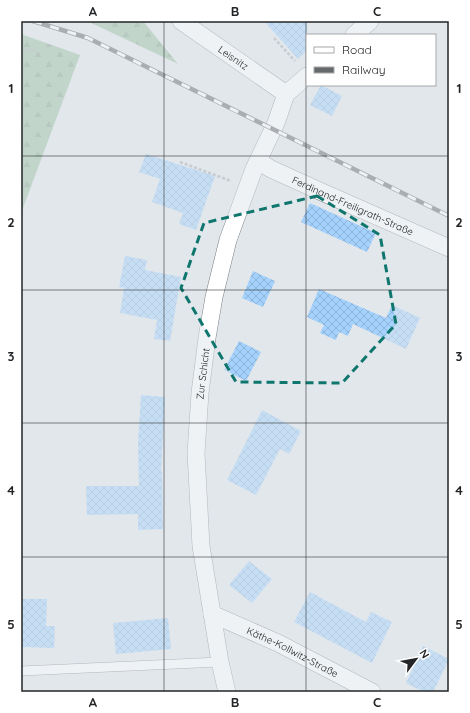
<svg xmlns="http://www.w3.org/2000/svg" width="470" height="713" font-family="Quicksand,sans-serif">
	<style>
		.forest { fill: url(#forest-firs) }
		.building { fill: url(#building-cross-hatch) }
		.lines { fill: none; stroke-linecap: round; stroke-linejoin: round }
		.lane-casing { stroke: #7a7f83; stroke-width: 10 }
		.street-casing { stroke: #7a7f83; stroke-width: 18 }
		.path { stroke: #a5aaae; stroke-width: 2.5; stroke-dasharray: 3 2; stroke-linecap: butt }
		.lane { stroke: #fff; stroke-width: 9 }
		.street { stroke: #fff; stroke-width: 17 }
		.rail-casing { stroke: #66696c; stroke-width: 4.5 }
		.rail { stroke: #fff; stroke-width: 3; stroke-dasharray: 9; stroke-linecap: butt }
		.marked { fill: none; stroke: #0f766e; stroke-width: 3; stroke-dasharray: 8 5; stroke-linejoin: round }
		.grid { fill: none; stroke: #232527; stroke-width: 1; stroke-opacity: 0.55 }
		.labels { text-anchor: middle; stroke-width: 3; stroke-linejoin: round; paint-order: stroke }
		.street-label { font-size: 10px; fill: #232527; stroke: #fff }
		.neatline { fill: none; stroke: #232527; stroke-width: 1.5 }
		.grid-label { font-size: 13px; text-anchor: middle; font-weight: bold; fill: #232527 }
	</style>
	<defs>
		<pattern id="forest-firs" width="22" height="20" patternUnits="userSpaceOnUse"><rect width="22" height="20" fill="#9abfa3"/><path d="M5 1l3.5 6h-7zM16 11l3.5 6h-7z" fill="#84a48c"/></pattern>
		<pattern id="building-cross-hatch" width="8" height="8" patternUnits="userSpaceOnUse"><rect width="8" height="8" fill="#a4d2fd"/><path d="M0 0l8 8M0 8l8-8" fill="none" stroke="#8db4d9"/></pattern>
	</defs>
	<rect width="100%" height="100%" fill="#e2e7ec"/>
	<g class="forest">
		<path d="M 86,21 L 143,21 L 178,64 L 87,21 Z"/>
		<path d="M 21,34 L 80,55 L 23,208 L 21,226 Z"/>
	</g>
	<g class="building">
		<path d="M 264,21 L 307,21 L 307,51 L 298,59 Z"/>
		<path d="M 321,85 L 342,96 L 332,116 L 310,105 Z"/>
		<path d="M 146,154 L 215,176 L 196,230 L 179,224 L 183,213 L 152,202 L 160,179 L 139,172 Z"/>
		<path d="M 310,203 L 376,233 L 367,252 L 301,222 Z"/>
		<path d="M 125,256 L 147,260 L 145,270 L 181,277 L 170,341 L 154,339 L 157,320 L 120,313 L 124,288 L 119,287 Z"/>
		<path d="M 253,271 L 275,281 L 263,307 L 242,298 Z"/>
		<path d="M 319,289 L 386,318 L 392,305 L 420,318 L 406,349 L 353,324 L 348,336 L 339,332 L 336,340 L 320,333 L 324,325 L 307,317 Z"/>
		<path d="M 239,341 L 261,352 L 246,381 L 224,370 Z"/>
		<path d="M 141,395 L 165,397 L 161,472 L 162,472 L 163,529 L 138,530 L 138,514 L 87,515 L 86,486 L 139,486 L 138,443 Z"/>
		<path d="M 262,410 L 301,431 L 289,454 L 280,449 L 256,495 L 227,480 Z"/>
		<path d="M 249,561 L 272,579 L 252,603 L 229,585 Z"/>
		<path d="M 310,592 L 366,622 L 371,612 L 392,622 L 372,663 L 294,622 Z"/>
		<path d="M 21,599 L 47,599 L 46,626 L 55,626 L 54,648 L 21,647 Z"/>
		<path d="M 168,618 L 171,649 L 116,654 L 113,623 Z"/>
		<path d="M 423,646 L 449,659 L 433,692 L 424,692 L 406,683 Z"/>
	</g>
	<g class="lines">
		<defs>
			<path id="lane" d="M 21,671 L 220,662"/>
			<g id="street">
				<path id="s1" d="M 181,21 L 286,94"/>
				<path d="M 354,35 L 370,21"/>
				<path id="s2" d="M 258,161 L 271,169 L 324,193 L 449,248"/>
				<path id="s3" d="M 212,614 L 278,643 L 372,692"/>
				<path id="s4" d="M 227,692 L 220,662 L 201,546 L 196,453 L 200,393 L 207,338 L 214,297 L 228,240 L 254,169 L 276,123 L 286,94 L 307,76"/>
			</g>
		</defs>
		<use href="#lane" class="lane-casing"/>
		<use href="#street" class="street-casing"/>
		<g class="path">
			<path d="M 274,38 L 295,61"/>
			<path d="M 21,48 L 37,51"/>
			<path d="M 180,162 L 231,181"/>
		</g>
		<use href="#lane" class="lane"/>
		<use href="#street" class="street"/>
		<defs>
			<path id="rail" d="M 33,21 L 88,38 L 449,216"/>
		</defs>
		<use href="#rail" class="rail-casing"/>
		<use href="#rail" class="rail"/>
	</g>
	<path d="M0 0H470V713H0ZM 317,196 L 380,235 L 396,324 L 342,383 L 236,382 L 181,288 L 204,223 Z" fill="#e2e7ec" fill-opacity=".55" fill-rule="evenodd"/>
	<path class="marked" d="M 317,196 L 380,235 L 396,324 L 342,383 L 236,382 L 181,288 L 204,223 Z"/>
	<path class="grid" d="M 164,21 L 164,692M 306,21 L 306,692M 21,156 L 449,156M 21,290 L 449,290M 21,423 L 449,423M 21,557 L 449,557"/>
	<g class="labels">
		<g class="street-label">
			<text dy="4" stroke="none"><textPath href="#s1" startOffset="64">Leisnitz</textPath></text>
			<text dy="4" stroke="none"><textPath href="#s2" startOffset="105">Ferdinand-Freiligrath-Straße</textPath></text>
			<text dy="4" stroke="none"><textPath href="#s4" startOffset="321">Zur Schicht</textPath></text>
			<text dy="4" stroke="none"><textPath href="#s3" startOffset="89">Käthe-Kollwitz-Straße</textPath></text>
		</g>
	</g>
	<rect width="470" height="713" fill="none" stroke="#ffffff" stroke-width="44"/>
	<rect x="306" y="34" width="130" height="52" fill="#ffffff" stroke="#a7a8a9"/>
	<rect x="314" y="47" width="20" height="6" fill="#ffffff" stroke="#a7a8a9"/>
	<text x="342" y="54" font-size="12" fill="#232527">Road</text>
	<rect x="314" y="67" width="20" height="6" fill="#66696c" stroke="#a7a8a9"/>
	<text x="342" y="74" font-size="12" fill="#232527">Railway</text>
	<g transform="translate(416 659) rotate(58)" stroke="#ffffff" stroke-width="3" paint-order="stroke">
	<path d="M0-3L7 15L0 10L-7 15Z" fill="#232527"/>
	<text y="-6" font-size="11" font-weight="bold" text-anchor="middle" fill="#232527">N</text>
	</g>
	<rect x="22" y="22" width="426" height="669" class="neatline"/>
	<g class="grid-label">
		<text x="93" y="16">A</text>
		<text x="235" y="16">B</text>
		<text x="377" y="16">C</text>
		<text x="11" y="93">1</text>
		<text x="459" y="93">1</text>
		<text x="11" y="227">2</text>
		<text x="459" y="227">2</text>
		<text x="11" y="361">3</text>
		<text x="459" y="361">3</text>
		<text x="11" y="495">4</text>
		<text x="459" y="495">4</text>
		<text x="11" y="629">5</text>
		<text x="459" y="629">5</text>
		<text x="93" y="707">A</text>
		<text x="235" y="707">B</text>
		<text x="377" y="707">C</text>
	</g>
</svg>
